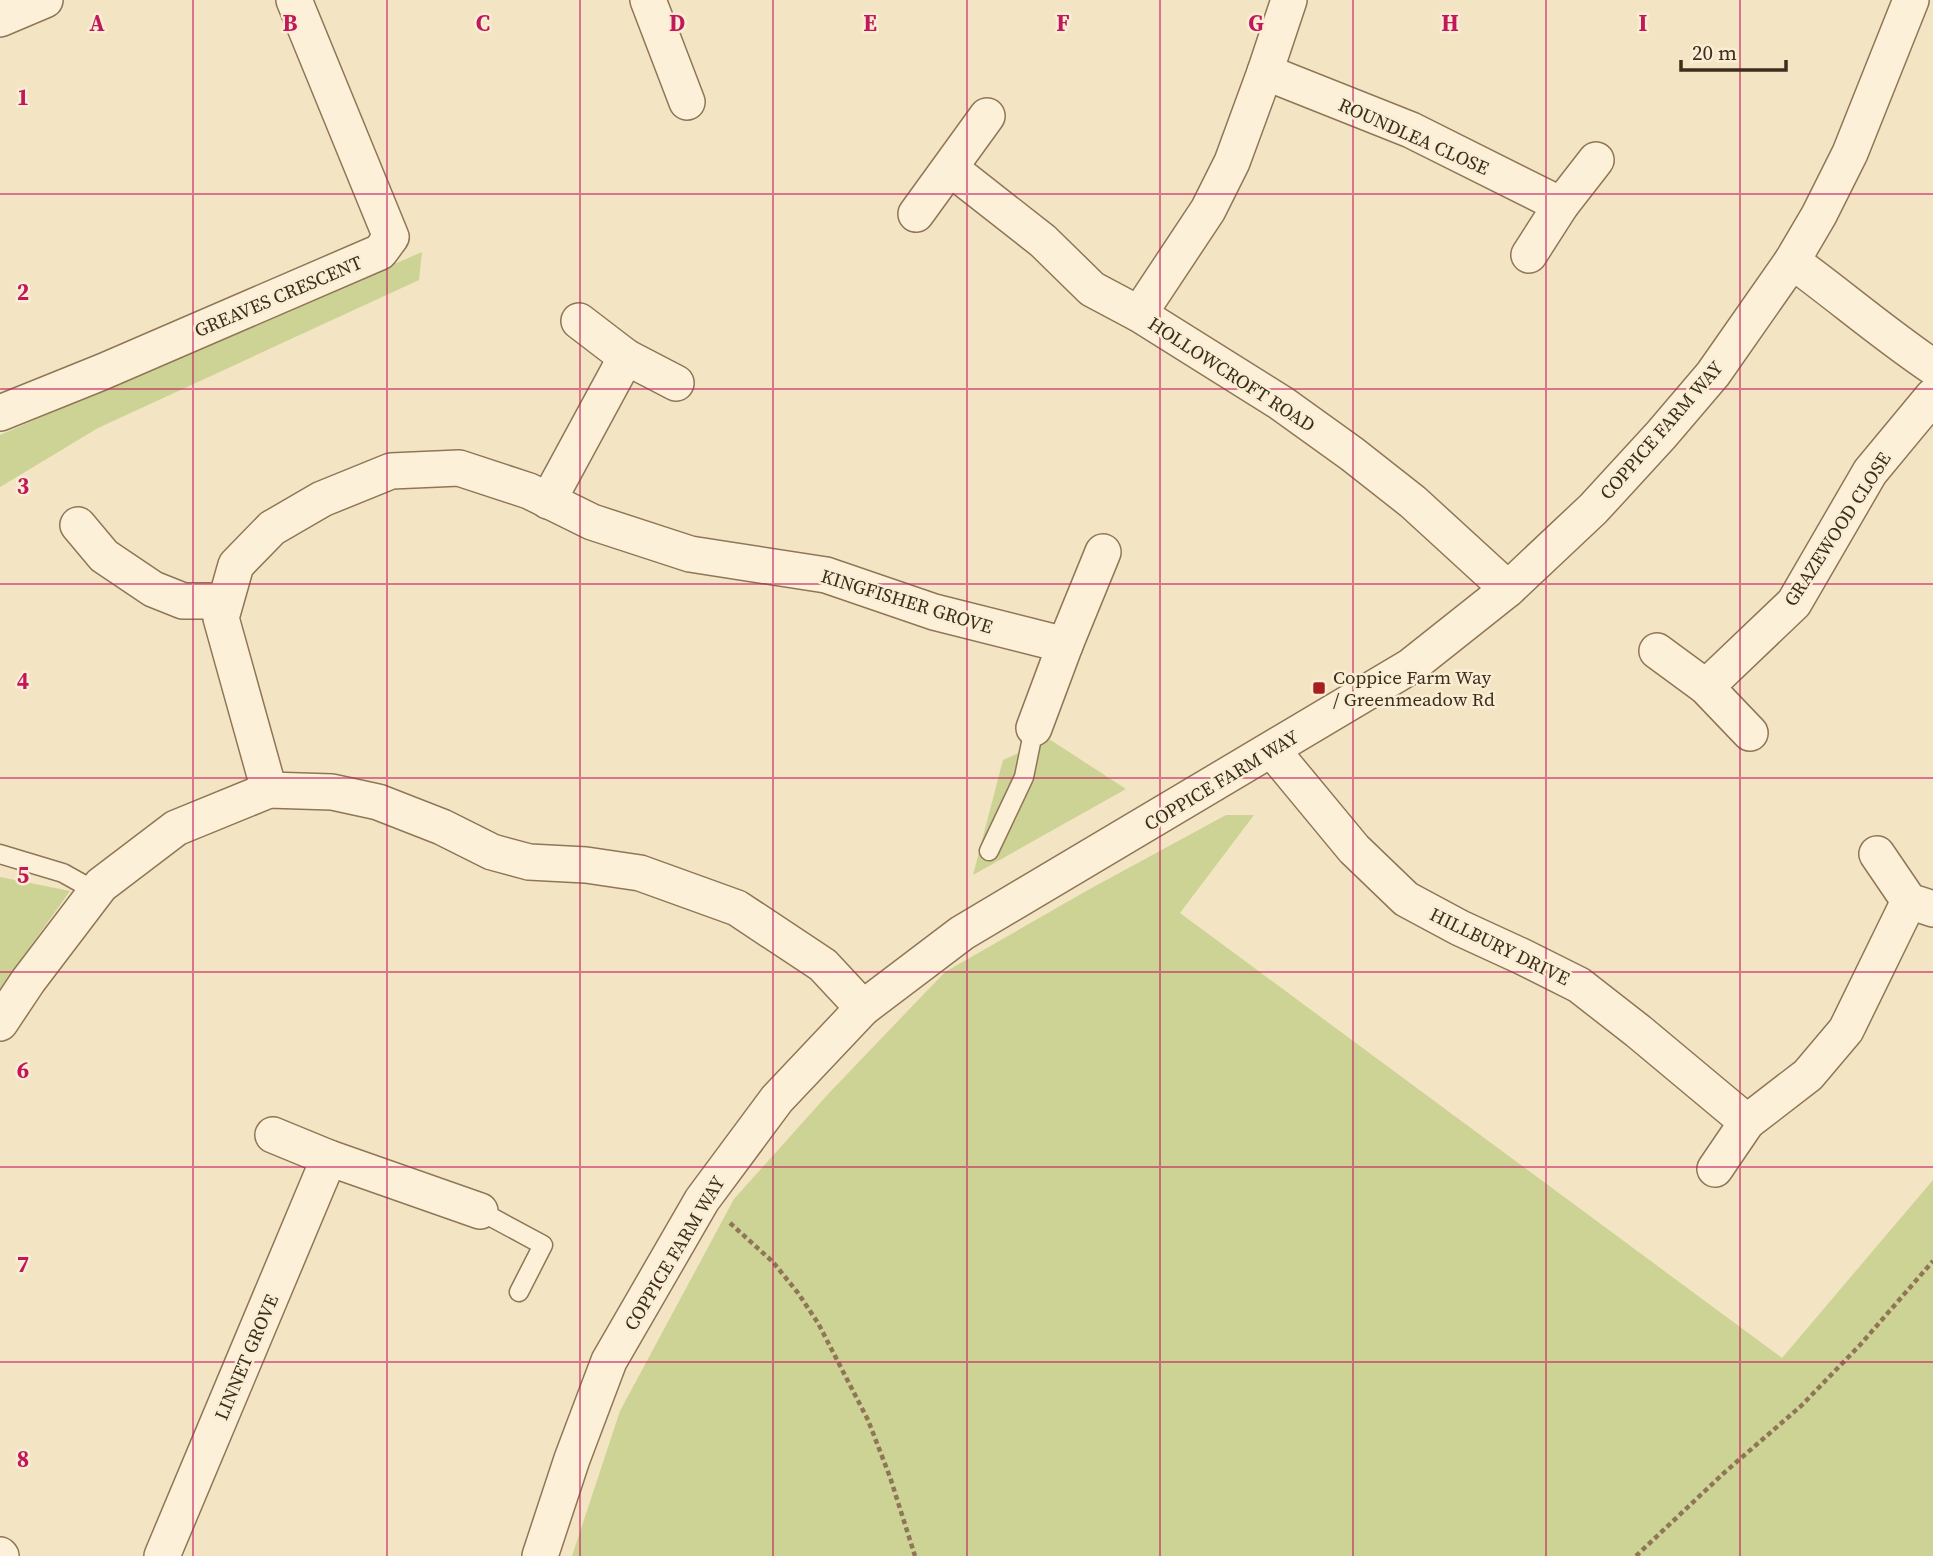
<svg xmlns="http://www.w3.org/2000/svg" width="1933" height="1556" font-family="'Source Serif 4',serif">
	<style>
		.green { fill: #ccd395 }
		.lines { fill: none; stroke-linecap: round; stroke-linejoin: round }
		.service-casing { stroke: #907557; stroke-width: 21 }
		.minor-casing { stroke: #907557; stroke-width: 38 }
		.path { stroke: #907557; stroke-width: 4.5; stroke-dasharray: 5 3.5; stroke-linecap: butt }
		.service { stroke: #fcf1d8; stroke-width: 18 }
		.minor { stroke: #fcf1d8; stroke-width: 35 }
		.grid { fill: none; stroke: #c2185b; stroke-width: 2; stroke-opacity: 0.55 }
		.poi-dot { fill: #a62021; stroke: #f9eed4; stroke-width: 2.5 }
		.labels { text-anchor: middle; stroke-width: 5; stroke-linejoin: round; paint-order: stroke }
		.street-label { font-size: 19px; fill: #3e2d1d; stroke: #f9eed4 }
		.poi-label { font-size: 19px; fill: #3e2d1d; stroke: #f9eed4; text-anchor: start }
		.grid-label { font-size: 23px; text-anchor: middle; font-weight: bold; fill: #c2185b; stroke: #f9eed4; stroke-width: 5; stroke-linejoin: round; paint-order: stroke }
	</style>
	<rect width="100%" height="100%" fill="#f3e5c3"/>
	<g class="green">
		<path d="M 422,252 L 419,280 L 98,428 L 0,487 L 0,435 Z"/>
		<path d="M 1049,739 L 1126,789 L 973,875 L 1003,760 Z"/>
		<path d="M 1226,815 L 1254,815 L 1180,913 L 1782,1358 L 1933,1180 L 1933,1556 L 572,1556 L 620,1411 L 734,1199 L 830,1092 L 945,972 L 1088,890 Z"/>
		<path d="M 0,877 L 70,891 L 0,989 Z"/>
	</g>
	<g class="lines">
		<defs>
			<g id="service">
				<path d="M 989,851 L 1024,777 L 1034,728"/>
				<path d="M 0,854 L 63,873 L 97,892"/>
				<path d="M 480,1211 L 543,1245 L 519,1292"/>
			</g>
			<g id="minor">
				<path d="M 648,0 L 687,102"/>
				<path d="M 0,19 L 45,0"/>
				<path d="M 1265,72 L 1411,130 L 1561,205"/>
				<path d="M 950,168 L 1043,241 L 1092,289 L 1139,314 L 1281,403 L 1352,454 L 1413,502 L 1508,589"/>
				<path d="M 916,214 L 987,116"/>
				<path d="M 1529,255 L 1561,205 L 1596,160"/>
				<path d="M 1792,261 C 1840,296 1884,334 1933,367"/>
				<path d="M 1139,314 L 1208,210 L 1232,162 L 1265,72 L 1289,0"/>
				<path d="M 579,321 L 626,357 L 676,383"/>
				<path d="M 0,413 L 102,372 L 380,252 L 391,237 L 294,0"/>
				<path d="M 548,501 L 626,357"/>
				<path d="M 78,525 L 104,556 L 153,589 L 183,601 L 225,601"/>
				<path d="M 1657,651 L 1706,687 L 1750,733"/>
				<path d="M 1706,687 L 1794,603 L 1870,472 L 1933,396"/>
				<path d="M 1034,728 L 1065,645 L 1103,552"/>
				<path d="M 1272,750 L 1354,849 L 1406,899 L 1460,928 L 1521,956 L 1579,985 L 1638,1031 L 1747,1122"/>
				<path d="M 269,790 L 221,618 L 236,565 L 272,528 L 322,499 L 391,471 L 459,468 L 529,491 L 592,522 L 690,554 L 826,575 L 934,612 L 1065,645"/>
				<path d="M 1877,854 L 1909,901 L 1933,909"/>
				<path d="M 0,1023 L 28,981 L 101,885 L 176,828 L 269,790 L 332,792 L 378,802 L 442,827 L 492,852 L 529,862 L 586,865 L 640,873 L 737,908 L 823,965 L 863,1008"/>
				<path d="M 273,1135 L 329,1158 L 480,1211"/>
				<path d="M 1715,1169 L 1747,1122 L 1808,1075 L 1846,1030 L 1909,901"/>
				<path d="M 0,1555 L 1,1556"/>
				<path d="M 162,1556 L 329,1158"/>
				<path d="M 540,1556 L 572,1459 L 609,1361 L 702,1200 L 777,1099 L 863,1008 L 962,933 L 1411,666 L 1508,589 L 1593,509 L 1661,435 L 1713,374 L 1792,261 L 1819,215 L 1850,153 L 1911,0"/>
			</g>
		</defs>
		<use href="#service" class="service-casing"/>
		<use href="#minor" class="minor-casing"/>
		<g class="path">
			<path d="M 730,1223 L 773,1262 L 798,1293 L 818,1323 L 868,1420 L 890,1477 L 915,1556"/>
			<path d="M 1636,1556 L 1725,1472 L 1801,1406 L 1860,1345 L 1933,1261"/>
		</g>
		<use href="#service" class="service"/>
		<use href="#minor" class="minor"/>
	</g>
	<path class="grid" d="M 193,0 L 193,1556M 387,0 L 387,1556M 580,0 L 580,1556M 773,0 L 773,1556M 967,0 L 967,1556M 1160,0 L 1160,1556M 1353,0 L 1353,1556M 1546,0 L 1546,1556M 1740,0 L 1740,1556M 0,194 L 1933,194M 0,389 L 1933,389M 0,584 L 1933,584M 0,778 L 1933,778M 0,972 L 1933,972M 0,1167 L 1933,1167M 0,1362 L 1933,1362"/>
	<rect class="poi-dot" x="1312" y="681" width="14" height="14" rx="3.5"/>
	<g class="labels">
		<g class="street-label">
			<text transform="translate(1414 136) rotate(24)" y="7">ROUNDLEA CLOSE</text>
			<text transform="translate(278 296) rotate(-23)" y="7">GREAVES CRESCENT</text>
			<text transform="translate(1232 374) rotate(33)" y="7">HOLLOWCROFT ROAD</text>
			<text transform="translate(1661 430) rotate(-49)" y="7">COPPICE FARM WAY</text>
			<text transform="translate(1837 529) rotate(-57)" y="7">GRAZEWOOD CLOSE</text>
			<text transform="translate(907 601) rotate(17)" y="7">KINGFISHER GROVE</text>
			<text transform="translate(1221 780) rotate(-31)" y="7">COPPICE FARM WAY</text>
			<text transform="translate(1500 946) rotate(26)" y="7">HILLBURY DRIVE</text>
			<text transform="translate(674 1253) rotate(-59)" y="7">COPPICE FARM WAY</text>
			<text transform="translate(246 1357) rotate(-67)" y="7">LINNET GROVE</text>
		</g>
		<g class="poi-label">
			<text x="1333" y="684">Coppice Farm Way<tspan x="1333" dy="22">/ Greenmeadow Rd</tspan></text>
		</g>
	</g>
	<g class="grid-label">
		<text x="97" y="31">A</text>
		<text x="290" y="31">B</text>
		<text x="483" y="31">C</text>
		<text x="677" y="31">D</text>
		<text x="870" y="31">E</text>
		<text x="1063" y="31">F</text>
		<text x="1256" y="31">G</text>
		<text x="1450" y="31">H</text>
		<text x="1643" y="31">I</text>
		<text x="23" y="105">1</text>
		<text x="23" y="300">2</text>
		<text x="23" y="494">3</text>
		<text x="23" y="689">4</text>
		<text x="23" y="883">5</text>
		<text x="23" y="1078">6</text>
		<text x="23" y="1272">7</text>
		<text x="23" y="1467">8</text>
	</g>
	<path d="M1681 60v10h105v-10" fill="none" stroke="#3e2d1d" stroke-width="3.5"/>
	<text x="1692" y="60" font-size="21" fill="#3e2d1d" stroke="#f9eed4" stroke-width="5" paint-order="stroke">20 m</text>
</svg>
